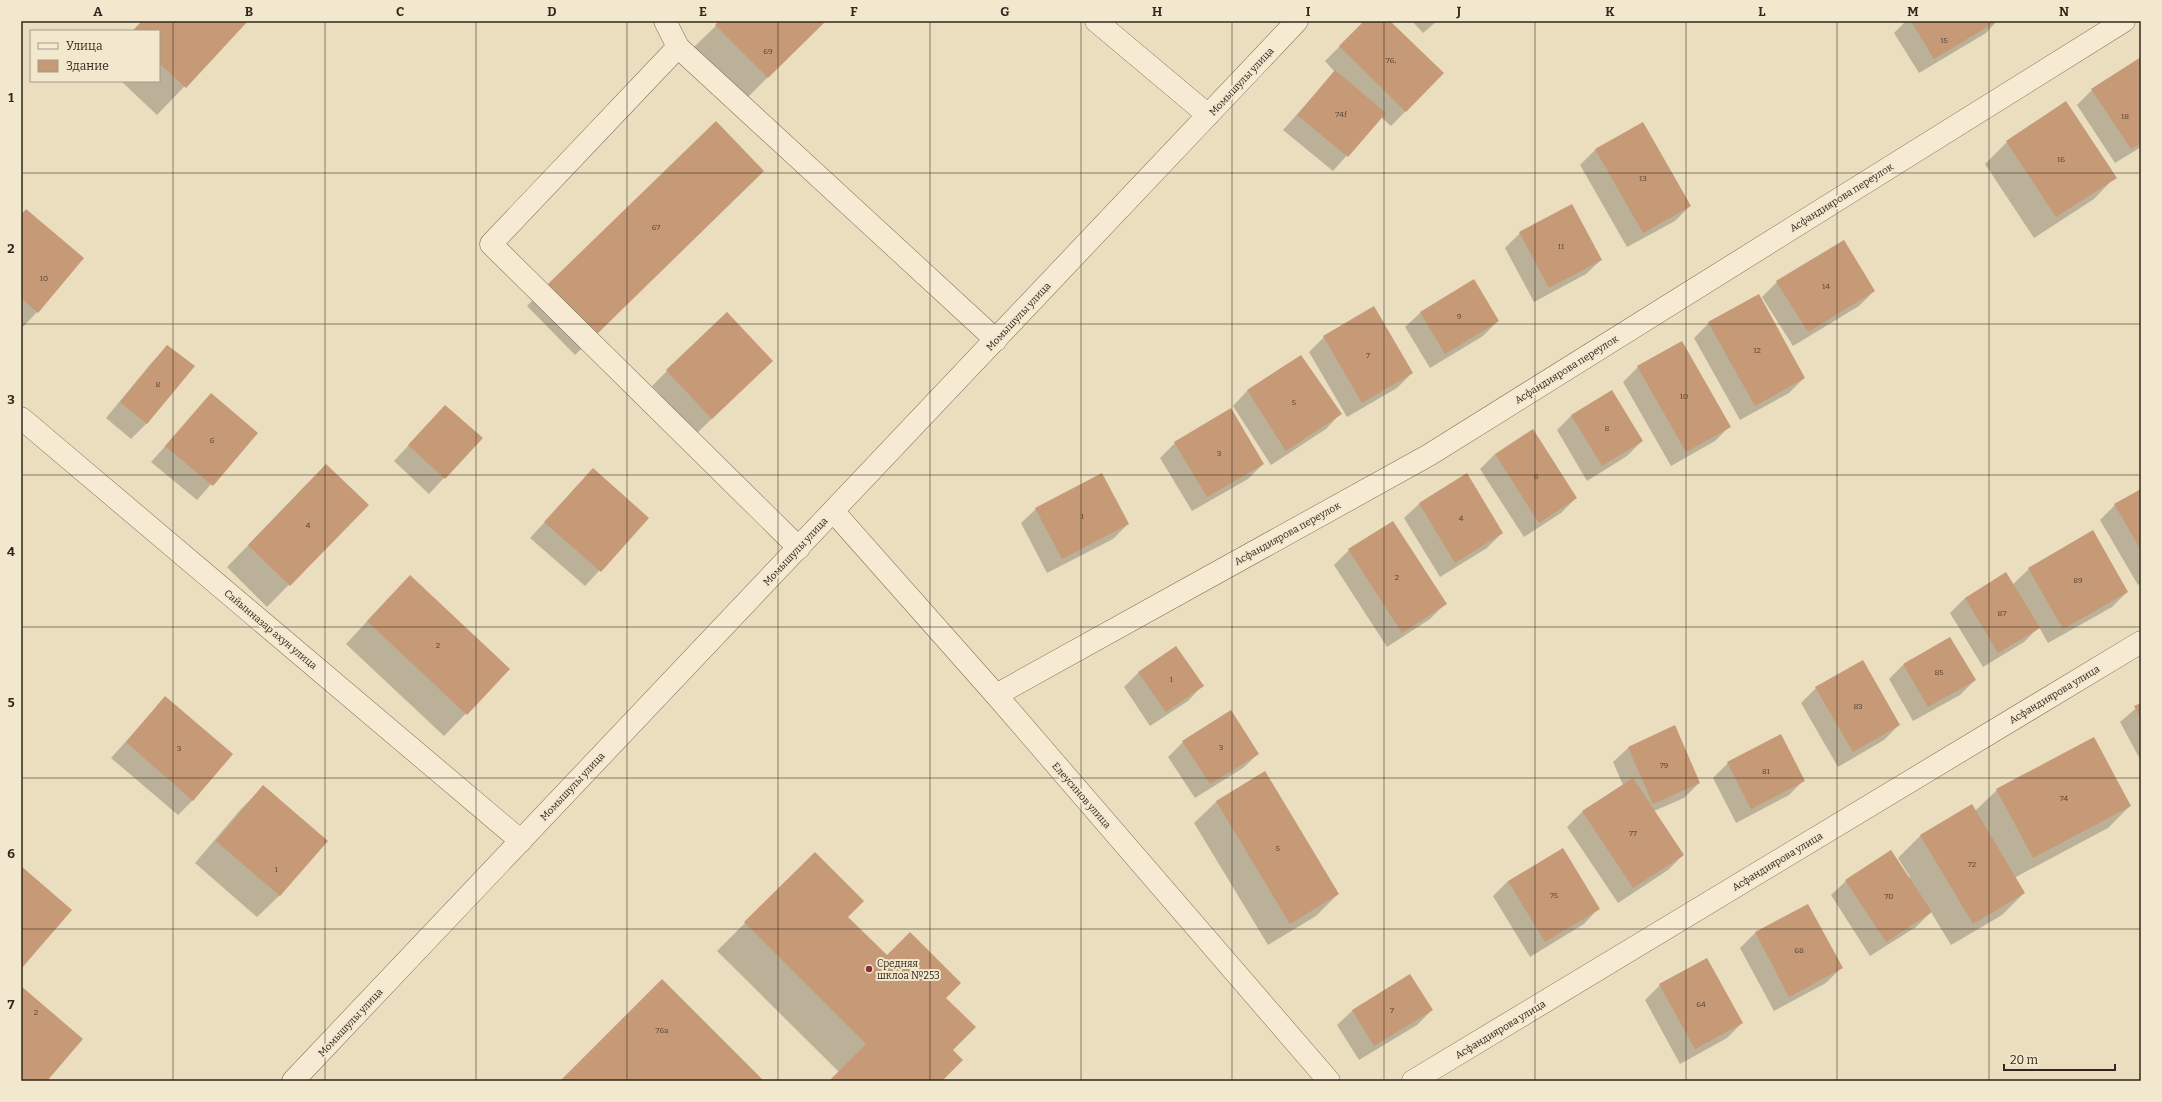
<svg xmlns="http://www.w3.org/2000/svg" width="2162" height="1102" font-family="Bitter,serif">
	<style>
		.shadow { fill: #0003 }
		.building { fill: #c69977 }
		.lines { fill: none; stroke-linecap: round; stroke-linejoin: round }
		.minor-casing { stroke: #826f59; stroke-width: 23 }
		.minor { stroke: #f6ebd2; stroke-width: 22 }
		.grid { fill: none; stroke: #32271c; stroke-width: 1; stroke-opacity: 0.55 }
		.poi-dot { fill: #8d2d2d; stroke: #f2e8ce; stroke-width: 1.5 }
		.labels { text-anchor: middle; stroke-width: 4; stroke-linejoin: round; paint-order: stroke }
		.number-label { font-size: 8px; fill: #574433 }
		.street-label { font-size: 10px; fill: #32271c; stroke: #f2e8ce }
		.poi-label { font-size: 10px; fill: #32271c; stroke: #f2e8ce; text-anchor: start }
		.neatline { fill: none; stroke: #32271c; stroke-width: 1.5 }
		.grid-label { font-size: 13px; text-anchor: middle; font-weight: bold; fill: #32271c }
	</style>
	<rect width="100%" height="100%" fill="#eadebf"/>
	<g class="shadow">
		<path d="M 142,21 L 247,21 L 157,115 L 121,81 L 159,81 L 159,31 L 132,31 Z"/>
		<path d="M 721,21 L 824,21 L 746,99 L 694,47 Z"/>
		<path d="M 1365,21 L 1389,21 L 1443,73 L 1391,126 L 1381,117 L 1333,171 L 1283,130 L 1335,72 L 1325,61 Z"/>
		<path d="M 1412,21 L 1437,21 L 1423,33 Z"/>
		<path d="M 1906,21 L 1997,21 L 1986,33 L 1919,73 L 1894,33 Z"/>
		<path d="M 2141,59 L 2141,147 L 2115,163 L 2077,105 L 2092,90 Z"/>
		<path d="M 2066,103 L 2115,177 L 2094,199 L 2034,238 L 1985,164 L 2007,142 Z"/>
		<path d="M 1643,123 L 1690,206 L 1675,221 L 1627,247 L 1580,165 L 1595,150 Z"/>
		<path d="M 741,192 L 575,355 L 527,306 L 549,284 Z"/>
		<path d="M 21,216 L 37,312 L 23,327 L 21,326 Z"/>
		<path d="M 1520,233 L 1601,260 L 1586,274 L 1534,302 L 1505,248 Z"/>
		<path d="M 1474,281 L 1498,321 L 1483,336 L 1430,368 L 1405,327 L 1420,313 Z"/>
		<path d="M 1777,282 L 1874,291 L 1859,306 L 1793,346 L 1762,297 Z"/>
		<path d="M 1709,323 L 1804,378 L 1789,393 L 1740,420 L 1694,338 Z"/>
		<path d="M 1324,337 L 1412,373 L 1397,388 L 1347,417 L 1309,352 Z"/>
		<path d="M 168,346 L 193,367 L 146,424 L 131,439 L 106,418 L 153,361 Z"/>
		<path d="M 1301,356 L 1340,414 L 1326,429 L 1271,465 L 1233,406 L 1247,391 Z"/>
		<path d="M 1638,367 L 1729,427 L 1715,441 L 1671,466 L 1623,382 Z"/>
		<path d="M 667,371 L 757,375 L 697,433 L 652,386 Z"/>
		<path d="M 211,395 L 257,433 L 197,500 L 151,462 Z"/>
		<path d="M 1572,415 L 1642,441 L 1627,456 L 1587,481 L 1557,430 Z"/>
		<path d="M 431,421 L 481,438 L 429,494 L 394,461 Z"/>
		<path d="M 1175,443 L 1263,464 L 1248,479 L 1192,511 L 1160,458 Z"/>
		<path d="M 1495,454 L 1576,498 L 1561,513 L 1524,537 L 1480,469 Z"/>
		<path d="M 593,470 L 648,518 L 585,586 L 530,538 Z"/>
		<path d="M 1467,475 L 1502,533 L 1487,548 L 1440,577 L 1404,518 L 1419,504 Z"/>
		<path d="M 305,487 L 367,505 L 267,607 L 227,567 Z"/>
		<path d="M 2141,490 L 2141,583 L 2138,585 L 2100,520 L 2115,505 Z"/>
		<path d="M 1036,509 L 1128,524 L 1113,539 L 1047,573 L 1021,523 Z"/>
		<path d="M 1349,550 L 1445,604 L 1430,619 L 1387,647 L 1334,565 Z"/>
		<path d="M 2029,569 L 2127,592 L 2112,607 L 2048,643 L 2039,627 L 2024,642 L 1983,667 L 1950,613 L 1965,598 L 2006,574 L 2012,585 Z"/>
		<path d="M 389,598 L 509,669 L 444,736 L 346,644 Z"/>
		<path d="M 1903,665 L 1975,680 L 1960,695 L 1913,721 L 1889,679 Z"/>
		<path d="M 1139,672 L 1202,686 L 1188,701 L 1150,726 L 1124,687 Z"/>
		<path d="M 1816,688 L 1899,725 L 1884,740 L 1838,767 L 1801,703 Z"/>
		<path d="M 165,698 L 193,800 L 178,815 L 111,758 Z"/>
		<path d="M 2141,704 L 2141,761 L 2120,722 Z"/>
		<path d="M 1675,727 L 1699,783 L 1684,798 L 1654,811 L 1683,855 L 1668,870 L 1618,903 L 1567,827 L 1582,812 L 1623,785 L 1613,762 L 1628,748 Z"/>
		<path d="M 1183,742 L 1258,754 L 1243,768 L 1195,798 L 1168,757 Z"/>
		<path d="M 1728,763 L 1804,780 L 1789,795 L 1736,823 L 1713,778 Z"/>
		<path d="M 1264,773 L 1338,894 L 1316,916 L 1268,945 L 1194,823 L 1216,802 Z"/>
		<path d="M 263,787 L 326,841 L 279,896 L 257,917 L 195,863 L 241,809 Z"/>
		<path d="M 1997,790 L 2130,806 L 2108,828 L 2014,878 L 2024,893 L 2002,915 L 1951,945 L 1931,912 L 1916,927 L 1870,956 L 1831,895 L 1846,881 L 1910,877 L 1898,858 L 1920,836 L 1972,805 L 1975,811 Z"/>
		<path d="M 815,853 L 847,917 L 887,956 L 945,998 L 952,1050 L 941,1081 L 830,1081 L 839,1072 L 717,951 Z"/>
		<path d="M 1508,881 L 1598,909 L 1584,924 L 1530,957 L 1493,896 Z"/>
		<path d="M 1807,906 L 1841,968 L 1826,983 L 1774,1011 L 1740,948 L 1755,933 Z"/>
		<path d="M 1410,975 L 1432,1010 L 1417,1025 L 1359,1060 L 1337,1025 L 1352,1011 Z"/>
		<path d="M 1660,985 L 1742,1023 L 1727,1038 L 1680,1064 L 1645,1000 Z"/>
	</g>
	<g class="building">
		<path d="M 142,21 L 248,21 L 186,88 L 159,63 L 159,31 L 133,31 Z"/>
		<path d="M 719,21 L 826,21 L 768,78 L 715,25 Z"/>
		<path d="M 1364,21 L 1390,21 L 1444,73 L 1406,112 L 1339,46 Z"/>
		<path d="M 1911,21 L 1997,21 L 1934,59 Z"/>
		<path d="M 2141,57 L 2141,143 L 2131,149 L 2091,89 Z"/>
		<path d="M 1335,70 L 1386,113 L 1348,157 L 1297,115 Z"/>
		<path d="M 2066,101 L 2117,178 L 2056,217 L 2006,141 Z"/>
		<path d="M 716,121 L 764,171 L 597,334 L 548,284 Z"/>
		<path d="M 1643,122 L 1691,206 L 1643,233 L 1595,149 Z"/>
		<path d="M 1572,204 L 1602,260 L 1549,288 L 1519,232 Z"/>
		<path d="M 26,209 L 84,258 L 38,313 L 21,298 L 21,215 Z"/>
		<path d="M 1844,240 L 1875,291 L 1808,332 L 1776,281 Z"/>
		<path d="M 1474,279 L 1499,321 L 1445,354 L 1420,312 Z"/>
		<path d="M 1759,294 L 1805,378 L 1755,406 L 1708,322 Z"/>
		<path d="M 1374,306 L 1413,373 L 1362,403 L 1323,336 Z"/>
		<path d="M 727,312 L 773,361 L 712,419 L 666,370 Z"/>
		<path d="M 1682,341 L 1731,427 L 1686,452 L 1637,366 Z"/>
		<path d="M 167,345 L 195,366 L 147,424 L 120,402 Z"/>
		<path d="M 1301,355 L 1342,414 L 1286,451 L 1247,390 Z"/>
		<path d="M 1612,390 L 1643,441 L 1602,466 L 1571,415 Z"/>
		<path d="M 211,393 L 258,433 L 213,486 L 165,446 Z"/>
		<path d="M 445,405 L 483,438 L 445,479 L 408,445 Z"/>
		<path d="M 1231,408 L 1264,464 L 1207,497 L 1174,442 Z"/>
		<path d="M 1533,429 L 1577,498 L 1539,523 L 1495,454 Z"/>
		<path d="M 326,464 L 369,505 L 290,586 L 248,545 Z"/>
		<path d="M 593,468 L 649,518 L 601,572 L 544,522 Z"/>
		<path d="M 1102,473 L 1129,524 L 1062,559 L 1035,508 Z"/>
		<path d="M 1467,473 L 1503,533 L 1455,563 L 1419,503 Z"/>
		<path d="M 2141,489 L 2141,550 L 2114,504 Z"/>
		<path d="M 1393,521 L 1447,604 L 1402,633 L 1348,549 Z"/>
		<path d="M 2093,530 L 2128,592 L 2063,629 L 2028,568 Z"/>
		<path d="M 2006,572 L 2040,628 L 1998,653 L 1965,598 Z"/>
		<path d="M 410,575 L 510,669 L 467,715 L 367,621 Z"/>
		<path d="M 1950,637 L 1976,680 L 1928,707 L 1903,664 Z"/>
		<path d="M 1176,646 L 1204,686 L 1166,712 L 1138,672 Z"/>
		<path d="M 1863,660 L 1900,725 L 1853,752 L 1815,687 Z"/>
		<path d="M 165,696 L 233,754 L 193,801 L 126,742 Z"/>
		<path d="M 2141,703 L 2141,719 L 2134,706 Z"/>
		<path d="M 1231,710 L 1259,754 L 1210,784 L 1182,741 Z"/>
		<path d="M 1675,725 L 1700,783 L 1653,804 L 1628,747 Z"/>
		<path d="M 1781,734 L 1805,781 L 1751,809 L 1727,762 Z"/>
		<path d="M 2094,737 L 2131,806 L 2033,858 L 1996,789 Z"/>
		<path d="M 1265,771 L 1339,894 L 1290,924 L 1216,801 Z"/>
		<path d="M 1633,778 L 1684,855 L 1633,888 L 1582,811 Z"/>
		<path d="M 263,785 L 328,841 L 280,896 L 216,841 Z"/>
		<path d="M 1972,804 L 2025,893 L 1973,924 L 1920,835 Z"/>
		<path d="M 1563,848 L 1600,909 L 1545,942 L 1508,881 Z"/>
		<path d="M 1891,850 L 1932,912 L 1886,942 L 1845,880 Z"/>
		<path d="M 815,852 L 864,901 L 848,917 L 887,955 L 910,932 L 961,983 L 946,998 L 976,1027 L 953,1050 L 963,1060 L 942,1081 L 829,1081 L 866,1044 L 744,922 Z"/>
		<path d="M 21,866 L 72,910 L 21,969 Z"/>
		<path d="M 1808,904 L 1843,968 L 1789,997 L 1755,932 Z"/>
		<path d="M 1707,958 L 1743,1023 L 1695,1049 L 1659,984 Z"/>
		<path d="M 1410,974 L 1433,1010 L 1374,1046 L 1352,1010 Z"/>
		<path d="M 662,979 L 764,1081 L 560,1081 Z"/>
		<path d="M 21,986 L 83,1039 L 47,1081 L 21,1081 Z"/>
	</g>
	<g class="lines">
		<defs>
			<g id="minor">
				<path d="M 665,21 L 678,47 L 491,244 L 799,548"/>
				<path d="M 1096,21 L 1208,115"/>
				<path d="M 678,47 L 996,340"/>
				<path d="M 21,418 L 521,841"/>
				<path d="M 833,511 L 996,695 L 1329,1081"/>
				<path d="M 996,695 L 1429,455 L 2124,21"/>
				<path d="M 293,1081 L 1297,21"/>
				<path d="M 1413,1081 L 2141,642"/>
			</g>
		</defs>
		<use href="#minor" class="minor-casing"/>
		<use href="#minor" class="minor"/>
	</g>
	<path class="grid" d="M 173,21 L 173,1081M 325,21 L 325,1081M 476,21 L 476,1081M 627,21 L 627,1081M 778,21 L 778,1081M 930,21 L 930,1081M 1081,21 L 1081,1081M 1232,21 L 1232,1081M 1384,21 L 1384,1081M 1535,21 L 1535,1081M 1686,21 L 1686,1081M 1837,21 L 1837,1081M 1989,21 L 1989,1081M 21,173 L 2141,173M 21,324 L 2141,324M 21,475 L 2141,475M 21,627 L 2141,627M 21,778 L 2141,778M 21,929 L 2141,929"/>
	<circle class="poi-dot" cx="869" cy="969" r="4"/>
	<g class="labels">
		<g class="number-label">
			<text x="1944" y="43">15</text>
			<text x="768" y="54">69</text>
			<text x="1391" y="63">76,</text>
			<text x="1341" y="117">74f</text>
			<text x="2125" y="119">18</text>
			<text x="2061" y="162">16</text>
			<text x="1643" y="181">13</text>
			<text x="656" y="230">67</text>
			<text x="1561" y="249">11</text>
			<text x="44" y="281">10</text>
			<text x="1826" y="289">14</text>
			<text x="1459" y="319">9</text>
			<text x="1757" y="353">12</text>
			<text x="1368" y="358">7</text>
			<text x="158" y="387">8</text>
			<text x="1684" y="399">10</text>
			<text x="1294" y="405">5</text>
			<text x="1607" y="431">8</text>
			<text x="212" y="443">6</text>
			<text x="1219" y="456">3</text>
			<text x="1536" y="479">6</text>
			<text x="1082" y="519">1</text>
			<text x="1461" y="521">4</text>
			<text x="308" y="528">4</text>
			<text x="1397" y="580">2</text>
			<text x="2078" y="583">89</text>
			<text x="2002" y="616">87</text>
			<text x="438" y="648">2</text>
			<text x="1939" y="675">85</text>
			<text x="1171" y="682">1</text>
			<text x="1858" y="709">83</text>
			<text x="1221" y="750">3</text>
			<text x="179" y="751">3</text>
			<text x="1664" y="768">79</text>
			<text x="1766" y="774">81</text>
			<text x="2064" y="801">74</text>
			<text x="1633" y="836">77</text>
			<text x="1278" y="851">5</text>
			<text x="1972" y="867">72</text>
			<text x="276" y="872">1</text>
			<text x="1554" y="898">75</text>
			<text x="1889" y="899">70</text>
			<text x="1799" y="953">68</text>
			<text x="1701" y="1007">64</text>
			<text x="1392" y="1013">7</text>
			<text x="36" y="1015">2</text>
			<text x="662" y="1033">76а</text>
		</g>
		<g class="street-label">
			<text transform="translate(1241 81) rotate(-47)" y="4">Момышулы улица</text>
			<text transform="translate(1841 197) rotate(-32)" y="4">Асфандиярова переулок</text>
			<text transform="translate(1018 316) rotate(-47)" y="4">Момышулы улица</text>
			<text transform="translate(1566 369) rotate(-32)" y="4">Асфандиярова переулок</text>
			<text transform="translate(1287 533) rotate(-29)" y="4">Асфандиярова переулок</text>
			<text transform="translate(795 551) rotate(-47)" y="4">Момышулы улица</text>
			<text transform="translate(271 629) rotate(40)" y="4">Сайынназар ахун улица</text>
			<text transform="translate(2054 694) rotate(-31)" y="4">Асфандиярова улица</text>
			<text transform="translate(572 786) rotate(-47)" y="4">Момышулы улица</text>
			<text transform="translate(1082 795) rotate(49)" y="4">Елеусинов улица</text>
			<text transform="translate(1777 861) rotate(-31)" y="4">Асфандиярова улица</text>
			<text transform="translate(350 1022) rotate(-47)" y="4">Момышулы улица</text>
			<text transform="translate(1500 1029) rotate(-31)" y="4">Асфандиярова улица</text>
		</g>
		<g class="poi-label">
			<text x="877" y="967">Средняя<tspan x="877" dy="12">шклоа №253</tspan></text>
		</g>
	</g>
	<rect width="2162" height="1102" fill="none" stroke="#f2e8ce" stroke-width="44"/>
	<rect x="30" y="30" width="130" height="52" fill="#f2e8ce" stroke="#a59b87"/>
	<rect x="38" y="43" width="20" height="6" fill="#f6ebd2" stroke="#a59b87"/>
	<text x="66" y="50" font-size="12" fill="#32271c">Улица</text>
	<rect x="38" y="60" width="20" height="12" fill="#c69977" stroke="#a59b87"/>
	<text x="66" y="70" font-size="12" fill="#32271c">Здание</text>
	<path d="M2004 1064v6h111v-6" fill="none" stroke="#32271c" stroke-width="2"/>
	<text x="2010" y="1064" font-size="12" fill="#32271c" stroke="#f2e8ce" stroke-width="3" paint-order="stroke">20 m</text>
	<rect x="22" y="22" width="2118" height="1058" class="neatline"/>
	<g class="grid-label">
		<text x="98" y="16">A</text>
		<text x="249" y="16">B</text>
		<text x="400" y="16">C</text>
		<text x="552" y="16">D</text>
		<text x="703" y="16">E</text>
		<text x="854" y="16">F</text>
		<text x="1005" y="16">G</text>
		<text x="1157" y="16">H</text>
		<text x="1308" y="16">I</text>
		<text x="1459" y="16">J</text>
		<text x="1610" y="16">K</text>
		<text x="1762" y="16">L</text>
		<text x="1913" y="16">M</text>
		<text x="2064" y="16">N</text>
		<text x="11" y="102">1</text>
		<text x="11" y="253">2</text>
		<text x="11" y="404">3</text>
		<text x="11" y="556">4</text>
		<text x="11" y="707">5</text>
		<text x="11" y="858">6</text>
		<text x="11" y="1009">7</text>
	</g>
</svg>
